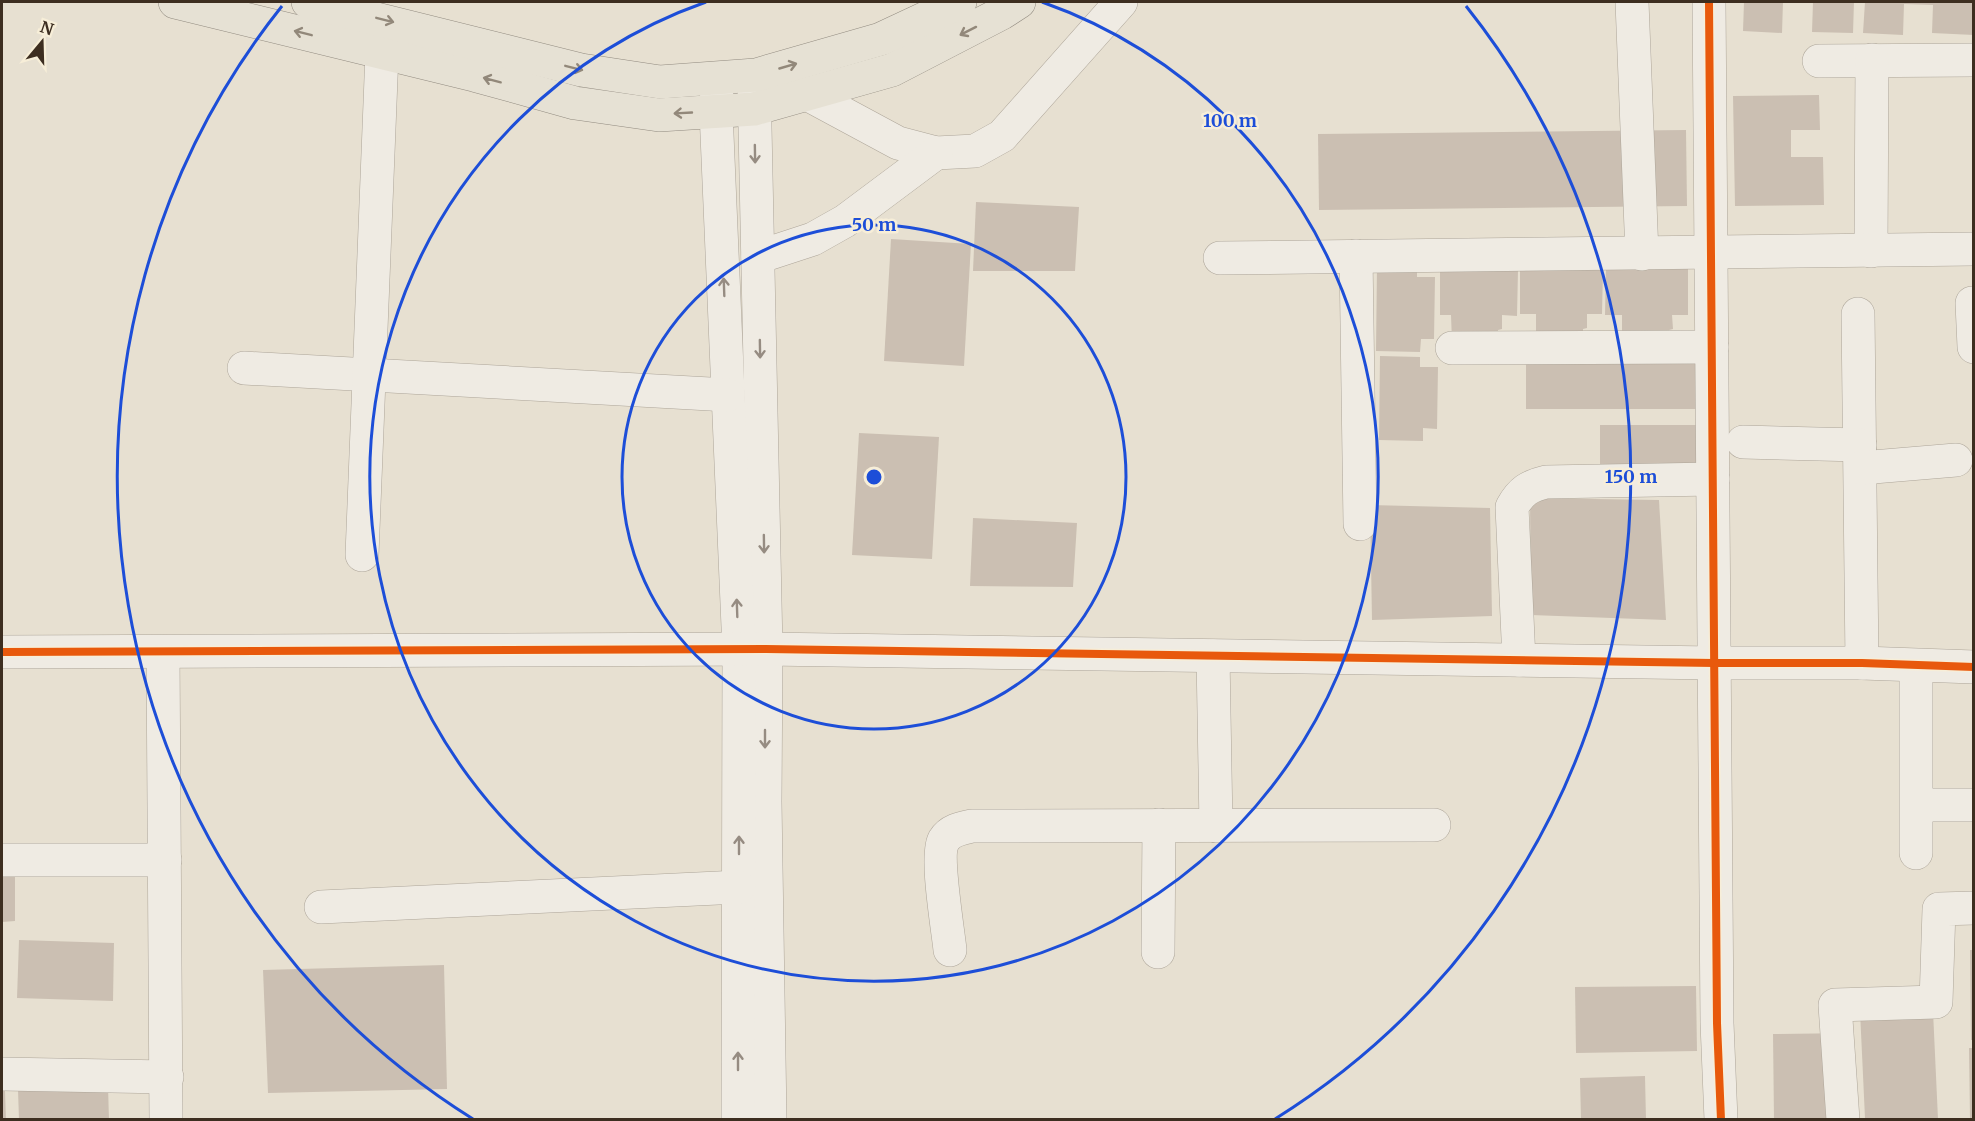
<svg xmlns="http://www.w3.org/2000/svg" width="1975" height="1121" font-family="Merriweather,serif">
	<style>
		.building { fill: #cbbfb2 }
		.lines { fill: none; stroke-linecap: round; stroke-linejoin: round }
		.minor-casing { stroke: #ada599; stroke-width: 34 }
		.major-casing { stroke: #928b80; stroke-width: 34 }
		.minor { stroke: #efebe3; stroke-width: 33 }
		.major { stroke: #e6e1d4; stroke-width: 33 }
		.cycleway-casing { stroke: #f7eed8; stroke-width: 11 }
		.cycleway { stroke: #e8590c; stroke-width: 8 }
		.oneway { stroke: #92887a }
		.oneway2 { stroke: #968c82 }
		.ring { fill: none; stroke: #1d4ed8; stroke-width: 3 }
		.centre { fill: #1d4ed8; stroke: #f7eed8; stroke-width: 3 }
		.ring-label { font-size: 18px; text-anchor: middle; font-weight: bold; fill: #1d4ed8; stroke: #f7eed8; stroke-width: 5; stroke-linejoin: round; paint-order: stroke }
	</style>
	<rect width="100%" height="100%" fill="#e7e0d1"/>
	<g class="building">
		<path d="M 1744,2 L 1783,2 L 1782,33 L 1743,31 Z"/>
		<path d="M 1813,2 L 1854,2 L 1853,33 L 1812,32 Z"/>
		<path d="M 1865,2 L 1974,2 L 1974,35 L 1932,33 L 1933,5 L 1904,4 L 1903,35 L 1863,33 Z"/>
		<path d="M 1819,95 L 1820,130 L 1791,130 L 1791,157 L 1823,157 L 1824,205 L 1735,206 L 1733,96 Z"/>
		<path d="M 1686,130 L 1687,206 L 1319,210 L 1318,134 Z"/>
		<path d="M 976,202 L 1079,207 L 1075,271 L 973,271 Z"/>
		<path d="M 891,239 L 971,244 L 964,366 L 884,361 Z"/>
		<path d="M 1377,266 L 1417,267 L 1417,277 L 1435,277 L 1434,339 L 1421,339 L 1420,352 L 1376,351 Z"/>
		<path d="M 1520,268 L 1603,269 L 1602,314 L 1587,314 L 1587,328 L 1583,329 L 1583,341 L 1536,341 L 1536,314 L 1520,314 Z"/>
		<path d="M 1606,269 L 1688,269 L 1688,315 L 1672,315 L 1673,329 L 1669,330 L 1669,342 L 1622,341 L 1622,315 L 1605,315 Z"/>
		<path d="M 1440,270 L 1518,270 L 1517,316 L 1502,315 L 1502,329 L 1498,330 L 1498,342 L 1452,342 L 1451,315 L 1440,315 Z"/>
		<path d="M 1526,352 L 1703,353 L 1704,409 L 1526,409 Z"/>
		<path d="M 1380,356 L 1420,357 L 1420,367 L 1438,367 L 1437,429 L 1423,428 L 1423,441 L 1379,440 Z"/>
		<rect x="1600" y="425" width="102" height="45"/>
		<path d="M 859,433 L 939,437 L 932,559 L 852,555 Z"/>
		<path d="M 1530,498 L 1659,500 L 1666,620 L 1531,615 Z"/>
		<path d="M 1370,505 L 1490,508 L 1492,616 L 1372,620 Z"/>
		<path d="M 973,518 L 1077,523 L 1073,587 L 970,586 Z"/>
		<path d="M 15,873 L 15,921 L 2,922 L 2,874 Z"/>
		<path d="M 19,940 L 114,943 L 113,1001 L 17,998 Z"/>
		<path d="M 1970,950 L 1974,950 L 1974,1040 L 1971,1040 Z"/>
		<path d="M 444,965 L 447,1089 L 268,1093 L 263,970 Z"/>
		<path d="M 1696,986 L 1697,1051 L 1576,1053 L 1575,987 Z"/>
		<path d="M 1860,1011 L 1933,1011 L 1938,1119 L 1865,1118 Z"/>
		<path d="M 1853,1033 L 1854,1120 L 1774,1120 L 1773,1034 Z"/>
		<path d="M 1969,1048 L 1974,1048 L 1974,1120 L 1970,1120 Z"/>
		<path d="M 1645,1076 L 1646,1120 L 1581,1120 L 1580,1078 Z"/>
		<path d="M 108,1086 L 109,1120 L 19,1120 L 18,1090 Z"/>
		<path d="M 2,1091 L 5,1091 L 6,1120 L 2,1120 Z"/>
	</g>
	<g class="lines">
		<defs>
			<g id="minor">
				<path d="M 1632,2 L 1642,254"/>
				<path d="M 1709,2 L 1717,1023 L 1721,1120"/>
				<path d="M 1819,61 L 1974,60"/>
				<path d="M 754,80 L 766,649 L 765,802 L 770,1120"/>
				<path d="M 717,84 L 716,111 L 739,650 L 738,1120"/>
				<path d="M 807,94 L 898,143 L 936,153 L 975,151 L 1002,136 L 1121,2"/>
				<path d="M 1871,251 L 1872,60"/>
				<path d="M 1356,256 L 1360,524"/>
				<path d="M 758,257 L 813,239 L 845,221 L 936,153"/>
				<path d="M 1220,258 L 1974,249"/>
				<path d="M 1972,303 L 1974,347"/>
				<path d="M 1858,314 L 1862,663"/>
				<path d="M 1452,348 L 1712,347"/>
				<path d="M 244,368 L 728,395"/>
				<path d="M 1743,442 L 1860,445"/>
				<path d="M 1861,468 L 1956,460"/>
				<path d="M 362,555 L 382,53"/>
				<path d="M 2,652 L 766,649 L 1714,663 L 1862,663 L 1974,667"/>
				<path d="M 163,652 L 166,1120"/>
				<path d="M 1213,656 L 1216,826"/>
				<path d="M 1519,660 L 1512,507 C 1521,491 1529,486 1546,482 L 1713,479"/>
				<path d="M 1917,805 L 1974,805"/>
				<path d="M 1916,853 L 1916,666"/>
				<path d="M 2,860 L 165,860"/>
				<path d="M 321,907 L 739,887"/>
				<path d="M 950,950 C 948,930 935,854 944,840 C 950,830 962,828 972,826 L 1434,825"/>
				<path d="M 1158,952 L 1159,825"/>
				<path d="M 2,1074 L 167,1077"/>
				<path d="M 1843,1120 L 1835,1005 L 1936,1002 L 1939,909 L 1974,908"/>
			</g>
			<g id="major">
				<path d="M 175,2 L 474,75 L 575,103 L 659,115 L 754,109 L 892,70 L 1002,13 L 1019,2"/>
				<path d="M 308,2 L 581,70 L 660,82 L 756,75 L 881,39 L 960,2"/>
			</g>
		</defs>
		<use href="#minor" class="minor-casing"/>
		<use href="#major" class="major-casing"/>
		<use href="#minor" class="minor"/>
		<use href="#major" class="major"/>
		<defs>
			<g id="cycleway">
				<path d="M 1709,2 L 1717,1023 L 1721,1120"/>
				<path d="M 2,652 L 766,649 L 1714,663 L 1862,663 L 1974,667"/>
			</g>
		</defs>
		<use href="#cycleway" class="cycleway-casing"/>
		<use href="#cycleway" class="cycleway"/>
	</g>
	<defs><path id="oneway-shaft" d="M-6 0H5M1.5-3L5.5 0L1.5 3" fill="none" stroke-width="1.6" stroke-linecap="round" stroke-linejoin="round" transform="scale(1.5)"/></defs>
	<g class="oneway">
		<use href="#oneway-shaft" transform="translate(385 20) rotate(14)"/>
		<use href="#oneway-shaft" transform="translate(968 31) rotate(153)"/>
		<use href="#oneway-shaft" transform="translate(303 33) rotate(-166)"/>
		<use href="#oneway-shaft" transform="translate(788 66) rotate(-16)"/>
		<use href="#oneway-shaft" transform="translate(574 68) rotate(14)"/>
		<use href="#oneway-shaft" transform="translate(492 80) rotate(-165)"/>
		<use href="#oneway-shaft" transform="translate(683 113) rotate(177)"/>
	</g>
	<g class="oneway2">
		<use href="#oneway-shaft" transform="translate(755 154) rotate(89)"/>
		<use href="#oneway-shaft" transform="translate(724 287) rotate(-92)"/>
		<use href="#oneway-shaft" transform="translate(760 349) rotate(89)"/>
		<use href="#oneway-shaft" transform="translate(764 544) rotate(89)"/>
		<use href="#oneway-shaft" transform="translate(737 608) rotate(-92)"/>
		<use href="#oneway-shaft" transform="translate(765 739) rotate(90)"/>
		<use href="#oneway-shaft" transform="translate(739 845) rotate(-90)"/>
		<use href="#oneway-shaft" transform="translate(738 1061) rotate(-90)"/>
	</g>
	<g class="ring">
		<circle cx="874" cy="477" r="252"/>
		<path d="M1042 2A504 504 0 1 1 706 2"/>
		<path d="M473 1119A757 757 0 0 1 282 6M1466 6A757 757 0 0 1 1275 1119"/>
	</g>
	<circle cx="874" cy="477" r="9" class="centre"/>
	<g class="ring-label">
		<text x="1230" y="127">100 m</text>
		<text x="874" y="231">50 m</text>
		<text x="1631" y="483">150 m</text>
	</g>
	<rect width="1975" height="1121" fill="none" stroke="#3d2e20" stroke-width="6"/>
	<g transform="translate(42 42) rotate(19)" stroke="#f7eed8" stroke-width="4.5" paint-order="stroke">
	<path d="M0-4.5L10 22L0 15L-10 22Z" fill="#3d2e20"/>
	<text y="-9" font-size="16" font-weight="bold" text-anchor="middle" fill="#3d2e20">N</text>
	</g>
</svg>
